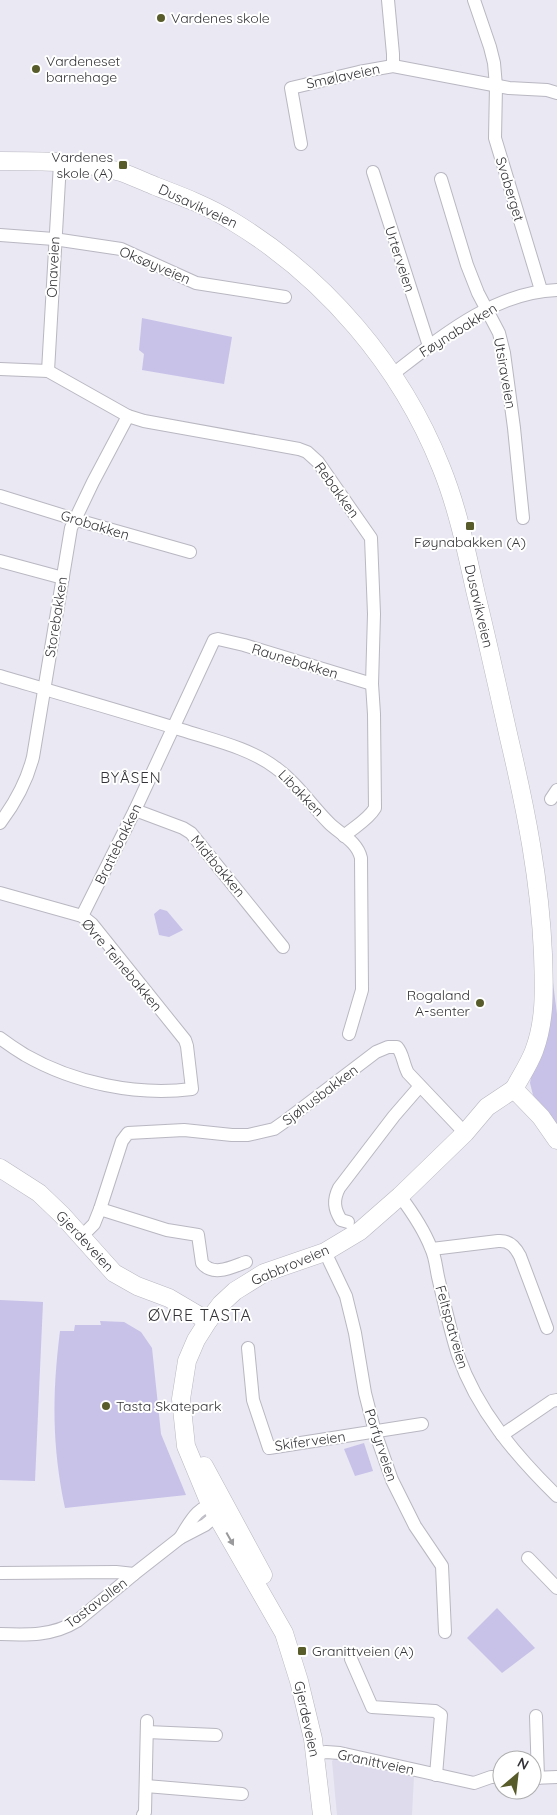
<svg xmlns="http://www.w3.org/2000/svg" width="557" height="1815" font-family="Quicksand,sans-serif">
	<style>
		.built { fill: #dedbed }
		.green { fill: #c8c1e8 }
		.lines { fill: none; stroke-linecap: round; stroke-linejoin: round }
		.street-casing { stroke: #b9b7c1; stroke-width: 14 }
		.secondary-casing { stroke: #b9b7c1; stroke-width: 19 }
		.street { stroke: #fff; stroke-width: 12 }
		.secondary { stroke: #fff; stroke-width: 18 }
		.oneway { fill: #9a9a9c }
		.poi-dot { fill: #575c2a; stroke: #fff; stroke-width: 2 }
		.labels { text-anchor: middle; stroke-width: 4; stroke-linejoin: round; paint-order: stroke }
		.poi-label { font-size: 14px; fill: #343438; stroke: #fff; text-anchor: start }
		.street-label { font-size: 14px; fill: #343438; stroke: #fff }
		.neighbourhood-label { font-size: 15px; letter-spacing: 1px; fill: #343438; stroke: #fff }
		.quarter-label { font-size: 16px; letter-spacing: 1px; fill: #343438; stroke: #fff }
	</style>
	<rect width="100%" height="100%" fill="#e9e8f3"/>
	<path class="built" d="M 336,1757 L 414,1776 L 412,1815 L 337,1815 L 332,1761 Z"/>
	<g class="green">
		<path d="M 142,318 L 232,337 L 224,384 L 142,370 L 144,354 L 139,350 Z"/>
		<path d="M 160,909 L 167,911 L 183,930 L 169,937 L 159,935 L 154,914 Z"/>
		<path d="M 551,967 L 557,1014 L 557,1126 L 533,1095 L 530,1083 Z"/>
		<path d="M 0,1300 L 43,1302 L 35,1481 L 0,1480 Z"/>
		<path d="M 100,1321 L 124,1322 L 141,1332 L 152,1348 L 161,1434 L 186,1495 L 65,1508 C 52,1446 52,1394 60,1331 L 74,1331 L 75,1325 L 101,1325 Z"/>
		<path d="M 364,1443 L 373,1471 L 355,1476 L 344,1449 Z"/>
		<path d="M 497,1608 L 535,1648 L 502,1673 L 467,1638 Z"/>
	</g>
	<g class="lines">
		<defs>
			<g id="street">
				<path d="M 388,0 L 393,54 L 393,66"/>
				<path d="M 474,0 L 490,47 L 494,63 L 496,86 L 495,138 L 541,290"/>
				<path d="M 301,144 L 291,88 L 359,72 L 393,66 L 509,88 L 547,90 L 557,93"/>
				<path d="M 373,172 L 429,346"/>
				<path d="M 441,179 L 467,265 L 478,293 L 499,333 L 504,353 L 514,428 L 523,518"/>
				<path d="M 0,235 L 54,239 L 121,249 L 196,283 L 285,297"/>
				<path d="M 0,369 L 48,371 L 128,416 L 144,421 L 299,449 L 307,452 L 318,462 L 371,538 L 374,614 L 372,684 L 374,714 L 375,808 C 368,820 354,827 344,836"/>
				<path d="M 48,371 L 60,163"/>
				<path d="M 393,374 C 441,337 494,292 557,290"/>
				<path d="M 0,496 L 84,522 L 190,552"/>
				<path d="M 0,561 L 63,578"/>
				<path d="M 0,676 C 61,694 121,711 182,730 C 213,740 250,748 276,768 C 297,783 311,805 329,823 C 340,834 357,841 361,858 L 362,990 L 349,1034"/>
				<path d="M 551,799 L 557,790"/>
				<path d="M 135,810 L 183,828 L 191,833 L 283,947"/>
				<path d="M 0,823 C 15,803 27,781 33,757 L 71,528 L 93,482 L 128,416"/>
				<path d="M 0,893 L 82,916 L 92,924 L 185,1040 L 187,1046 L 192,1089 C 136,1096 74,1083 25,1055 C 17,1050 8,1044 0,1038"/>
				<path d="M 82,916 L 135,810 L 214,640 L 218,639 L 244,645 L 372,684"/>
				<path d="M 400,1196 C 412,1212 424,1230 431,1248 C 436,1258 436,1270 439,1281 C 445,1306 450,1330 458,1355 C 477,1410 516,1456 557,1496"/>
				<path d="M 100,1209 L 167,1230 L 198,1235 L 202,1263 C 213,1277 232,1267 246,1262"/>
				<path d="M 348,1222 L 341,1220 C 334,1209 333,1200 339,1188 L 394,1116 L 420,1086"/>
				<path d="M 81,1237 L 94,1224 L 100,1209 L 122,1141 L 128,1133 L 184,1130 L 232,1135 L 248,1135 L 274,1129 L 284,1122 L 376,1052 L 388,1047 L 397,1047 C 403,1053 403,1064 408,1073 L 465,1133"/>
				<path d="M 432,1249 L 498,1241 C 509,1240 515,1246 520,1256 L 547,1328"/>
				<path d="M 325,1252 L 346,1296 L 355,1333 L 365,1393 L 375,1432 L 392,1480 L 415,1526 L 442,1566 L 445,1632"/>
				<path d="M 248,1348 L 253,1400 L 269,1448 L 422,1424"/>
				<path d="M 502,1435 L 552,1401 L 557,1400"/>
				<path d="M 180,1538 C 190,1522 198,1504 219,1504"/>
				<path d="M 528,1558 L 557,1588"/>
				<path d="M 0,1573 L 116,1572 L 134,1574"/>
				<path d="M 0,1634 C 28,1635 53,1636 77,1621 L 134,1574 L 180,1538 L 205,1525 L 217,1515 L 221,1510"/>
				<path d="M 351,1659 L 372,1707 L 435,1711 L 441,1715 L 436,1775"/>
				<path d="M 536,1716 L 538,1778"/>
				<path d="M 147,1732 L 216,1735"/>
				<path d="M 316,1754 L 326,1752 L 340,1753 L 474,1783 L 491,1777 L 502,1777"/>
				<path d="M 532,1778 L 557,1777"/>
				<path d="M 146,1786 L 242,1794"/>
				<path d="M 143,1815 L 145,1812 L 147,1721"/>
			</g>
			<g id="secondary">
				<path d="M 0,161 C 40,161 82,161 121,172 C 132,176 143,181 155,186 C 181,196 208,206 232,221 C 325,277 401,366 441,467 C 457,506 466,549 475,590 C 487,639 498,689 509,738 C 526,810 540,881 543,954 C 544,987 546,1019 534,1051 C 529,1064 521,1076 514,1089 L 541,1117 L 557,1140"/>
				<path d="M 0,1168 L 39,1193 L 62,1215 L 114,1273 L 137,1286 L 169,1298 L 208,1321"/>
				<path d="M 204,1466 L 263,1575"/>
				<path d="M 322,1815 L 313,1739 L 299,1681 L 284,1633 L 210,1504 L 186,1446 L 181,1399 L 187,1361 L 196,1340 L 208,1321 L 221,1304 L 235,1291 L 264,1273 L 325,1252 L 360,1231 L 400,1196 L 465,1133 L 487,1107 L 514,1089"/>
			</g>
		</defs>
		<use href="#street" class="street-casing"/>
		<use href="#secondary" class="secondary-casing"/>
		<use href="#street" class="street"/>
		<use href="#secondary" class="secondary"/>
	</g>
	<defs><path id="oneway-solid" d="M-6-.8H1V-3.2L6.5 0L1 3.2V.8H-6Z" transform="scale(1.25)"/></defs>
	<use class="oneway" href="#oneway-solid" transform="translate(230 1539) rotate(61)"/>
	<g class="poi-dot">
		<circle cx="161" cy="18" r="5"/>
		<circle cx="36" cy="69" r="5"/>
		<rect x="118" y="160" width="10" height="10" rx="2.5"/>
		<rect x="465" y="521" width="10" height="10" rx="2.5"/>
		<circle cx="480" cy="1003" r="5"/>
		<circle cx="106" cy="1406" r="5"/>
		<rect x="297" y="1646" width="10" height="10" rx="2.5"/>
	</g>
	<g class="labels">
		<g class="poi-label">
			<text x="171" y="23">Vardenes skole</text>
			<text x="46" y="66">Vardeneset<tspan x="46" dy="16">barnehage</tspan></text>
			<text x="113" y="162" text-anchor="end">Vardenes<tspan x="113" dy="16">skole (A)</tspan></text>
			<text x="470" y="547" text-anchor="middle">Føynabakken (A)</text>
			<text x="470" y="1000" text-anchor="end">Rogaland<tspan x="470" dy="16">A-senter</tspan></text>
			<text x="116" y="1411">Tasta Skatepark</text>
			<text x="312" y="1656">Granittveien (A)</text>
		</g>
		<g class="street-label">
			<text transform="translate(343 76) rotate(-12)" y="5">Smølaveien</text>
			<text transform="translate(510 189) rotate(73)" y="5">Svaberget</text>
			<text transform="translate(198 206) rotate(25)" y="5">Dusavikveien</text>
			<text transform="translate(400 259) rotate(72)" y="5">Urterveien</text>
			<text transform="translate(155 265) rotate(23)" y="5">Oksøyveien</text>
			<text transform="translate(53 267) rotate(-87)" y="5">Onaveien</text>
			<text transform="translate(458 330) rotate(-32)" y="5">Føynabakken</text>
			<text transform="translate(505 373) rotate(80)" y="5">Utsiraveien</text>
			<text transform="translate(337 490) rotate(54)" y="5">Rebakken</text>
			<text transform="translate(95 525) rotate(17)" y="5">Grobakken</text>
			<text transform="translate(479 606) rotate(77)" y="5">Dusavikveien</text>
			<text transform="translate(56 617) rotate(-81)" y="5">Storebakken</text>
			<text transform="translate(295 661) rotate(17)" y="5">Raunebakken</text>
			<text transform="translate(301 793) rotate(46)" y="5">Libakken</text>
			<text transform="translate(118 844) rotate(-64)" y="5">Brattebakken</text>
			<text transform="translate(218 866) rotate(50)" y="5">Midtbakken</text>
			<text transform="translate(122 965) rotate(50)" y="5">Øvre Teinebakken</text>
			<text transform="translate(320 1095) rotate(-37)" y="5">Sjøhusbakken</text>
			<text transform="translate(85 1241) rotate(47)" y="5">Gjerdeveien</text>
			<text transform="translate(290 1265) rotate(-23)" y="5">Gabbroveien</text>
			<text transform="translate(452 1327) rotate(74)" y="5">Feltspatveien</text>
			<text transform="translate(310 1441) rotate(-8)" y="5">Skiferveien</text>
			<text transform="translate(381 1445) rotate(72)" y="5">Porfyrveien</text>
			<text transform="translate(96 1603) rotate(-37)" y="5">Tastavollen</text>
			<text transform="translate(307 1719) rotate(78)" y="5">Gjerdeveien</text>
			<text transform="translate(376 1762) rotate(12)" y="5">Granittveien</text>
		</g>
		<g class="neighbourhood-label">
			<text x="131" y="783">BYÅSEN</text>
		</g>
		<g class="quarter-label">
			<text x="200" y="1321">ØVRE TASTA</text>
		</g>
	</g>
	<g transform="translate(517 1775) rotate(28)"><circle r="24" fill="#ffffff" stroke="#aeaeaf"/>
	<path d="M0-4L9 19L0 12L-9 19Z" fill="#575c2a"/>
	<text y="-8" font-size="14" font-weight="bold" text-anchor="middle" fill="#343438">N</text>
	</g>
</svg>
